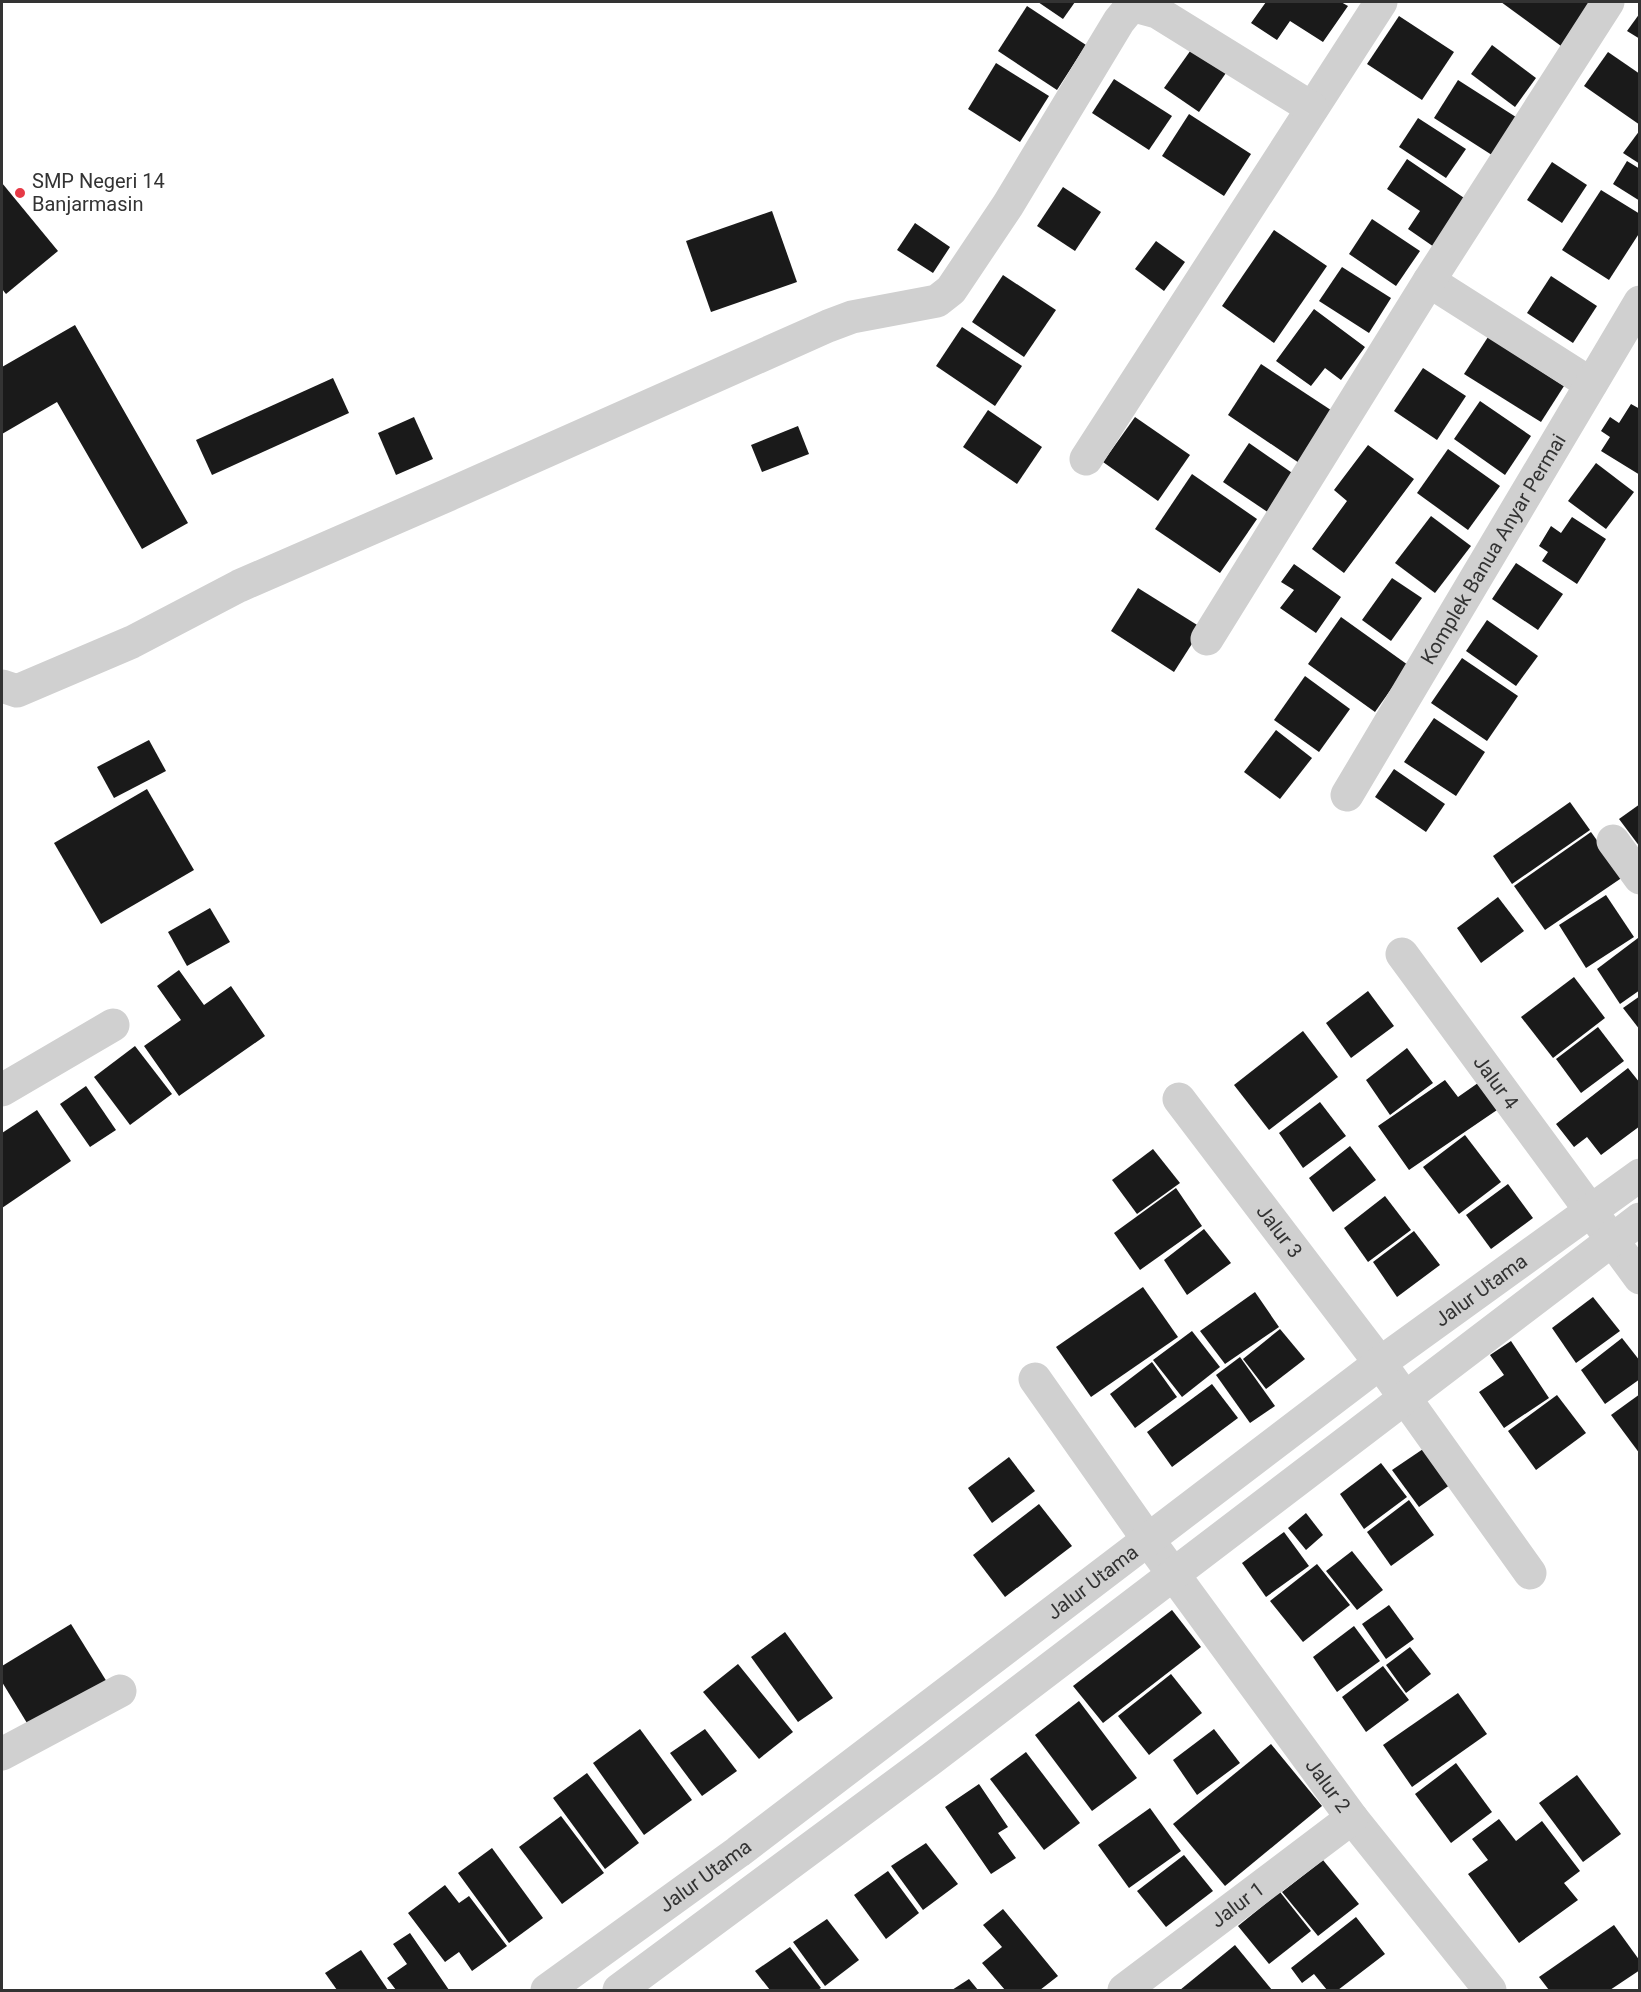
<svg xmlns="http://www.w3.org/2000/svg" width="1641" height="1992" font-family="Roboto,sans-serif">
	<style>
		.building { fill: #1a1a1a }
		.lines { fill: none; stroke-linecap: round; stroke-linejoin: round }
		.minor { stroke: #d0d0d0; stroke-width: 33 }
		.poi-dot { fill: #e63946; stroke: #fff; stroke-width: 2 }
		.labels { text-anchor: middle; stroke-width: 6; stroke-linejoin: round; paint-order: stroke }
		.poi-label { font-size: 20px; fill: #333; stroke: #fff; text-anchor: start }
		.street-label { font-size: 20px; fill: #333; stroke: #fff }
	</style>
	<rect width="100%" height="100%" fill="#fff"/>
	<g class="building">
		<path d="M 1038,2 L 1075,2 L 1063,19 Z"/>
		<path d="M 1266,2 L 1341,2 L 1348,6 L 1323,42 L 1290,21 L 1277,40 L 1251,23 Z"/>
		<path d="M 1501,2 L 1593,2 L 1561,46 Z"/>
		<path d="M 1027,6 L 1086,45 L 1057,90 L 998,51 Z"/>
		<path d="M 1640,13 L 1640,39 L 1627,31 Z"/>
		<path d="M 1399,16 L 1454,52 L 1422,100 L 1367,64 Z"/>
		<path d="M 1492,45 L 1536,78 L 1515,107 L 1471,74 Z"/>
		<path d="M 1193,47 L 1228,70 L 1199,112 L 1164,88 Z"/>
		<path d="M 1608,52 L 1640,74 L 1640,125 L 1584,86 Z"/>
		<path d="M 996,63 L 1049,96 L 1020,142 L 968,109 Z"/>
		<path d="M 1114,79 L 1172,116 L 1149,150 L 1092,113 Z"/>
		<path d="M 1458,80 L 1519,119 L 1495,157 L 1434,118 Z"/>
		<path d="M 1189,114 L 1251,154 L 1224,196 L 1162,156 Z"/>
		<path d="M 1418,118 L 1466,149 L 1446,178 L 1399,147 Z"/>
		<path d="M 1640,130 L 1640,164 L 1623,153 Z"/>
		<path d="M 1407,159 L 1470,202 L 1437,249 L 1408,229 L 1420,211 L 1387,189 Z"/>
		<path d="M 1627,161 L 1640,169 L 1640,201 L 1613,184 Z"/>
		<path d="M 1552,162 L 1587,185 L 1562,223 L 1527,200 Z"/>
		<path d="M 2,183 L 58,251 L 6,294 L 2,289 Z"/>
		<path d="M 1063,187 L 1101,212 L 1075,251 L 1037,226 Z"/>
		<path d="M 1601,190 L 1640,214 L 1640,232 L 1609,280 L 1562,250 Z"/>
		<path d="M 772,211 L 797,282 L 711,312 L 686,241 Z"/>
		<path d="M 1372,219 L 1420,251 L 1396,286 L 1349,254 Z"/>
		<path d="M 915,223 L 950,247 L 933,273 L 897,250 Z"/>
		<path d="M 1274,230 L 1327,266 L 1274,343 L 1222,306 Z"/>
		<path d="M 1156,241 L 1185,262 L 1164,291 L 1135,269 Z"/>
		<path d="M 1342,267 L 1391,298 L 1369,333 L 1319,301 Z"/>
		<path d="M 1003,275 L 1056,310 L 1024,357 L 972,322 Z"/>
		<path d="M 1551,276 L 1597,306 L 1573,343 L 1527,313 Z"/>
		<path d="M 1314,309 L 1365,347 L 1341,380 L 1325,368 L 1311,386 L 1276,361 Z"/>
		<path d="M 75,325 L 188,523 L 142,549 L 57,402 L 2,434 L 2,367 Z"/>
		<path d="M 962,327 L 1022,366 L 995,406 L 936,366 Z"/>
		<path d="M 1488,337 L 1564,386 L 1541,422 L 1464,374 Z"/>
		<path d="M 1261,364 L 1340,416 L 1305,467 L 1228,415 Z"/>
		<path d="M 1423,368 L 1466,396 L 1437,440 L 1394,411 Z"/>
		<path d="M 333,378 L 349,413 L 212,475 L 196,440 Z"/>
		<path d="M 1480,401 L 1531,436 L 1505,475 L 1454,439 Z"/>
		<path d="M 1631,404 L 1640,409 L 1640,475 L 1601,451 L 1610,437 L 1601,431 L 1610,417 L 1619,423 Z"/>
		<path d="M 988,410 L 1042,447 L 1017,484 L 963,447 Z"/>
		<path d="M 414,417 L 433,459 L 396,475 L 378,433 Z"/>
		<path d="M 1135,417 L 1190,455 L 1158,501 L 1103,462 Z"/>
		<path d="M 798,426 L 809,454 L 762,472 L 751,445 Z"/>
		<path d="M 1249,443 L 1298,477 L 1272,515 L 1223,482 Z"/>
		<path d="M 1368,445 L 1414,479 L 1344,573 L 1312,549 L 1347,501 L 1334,490 Z"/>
		<path d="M 1448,449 L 1500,486 L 1468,530 L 1417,493 Z"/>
		<path d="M 1596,463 L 1634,492 L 1606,529 L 1568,501 Z"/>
		<path d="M 1192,474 L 1257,519 L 1220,573 L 1155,529 Z"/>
		<path d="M 1431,516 L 1471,546 L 1435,593 L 1395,563 Z"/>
		<path d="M 1572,517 L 1606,539 L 1577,584 L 1542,561 L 1548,552 L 1539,546 L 1551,526 L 1561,533 Z"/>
		<path d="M 1516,563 L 1563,594 L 1538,630 L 1492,599 Z"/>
		<path d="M 1294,564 L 1341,597 L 1316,633 L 1280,608 L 1294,590 L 1281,582 Z"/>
		<path d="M 1392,578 L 1422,598 L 1391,641 L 1362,620 Z"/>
		<path d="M 1138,588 L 1202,628 L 1174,672 L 1111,631 Z"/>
		<path d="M 1341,617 L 1408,665 L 1375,712 L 1308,664 Z"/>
		<path d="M 1487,620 L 1538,656 L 1516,686 L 1466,651 Z"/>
		<path d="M 1462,658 L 1518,696 L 1487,741 L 1431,703 Z"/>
		<path d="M 1305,676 L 1350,709 L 1319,752 L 1274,720 Z"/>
		<path d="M 1434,718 L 1485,752 L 1456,796 L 1404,762 Z"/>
		<path d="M 1276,730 L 1312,758 L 1280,799 L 1244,772 Z"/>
		<path d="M 149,740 L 166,771 L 114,798 L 97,767 Z"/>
		<path d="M 1394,769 L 1445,804 L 1426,832 L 1375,797 Z"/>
		<path d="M 147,789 L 194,870 L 101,924 L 54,843 Z"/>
		<path d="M 1570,802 L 1590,830 L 1512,884 L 1493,856 Z"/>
		<path d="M 1640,804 L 1640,847 L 1619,819 Z"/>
		<path d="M 1591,832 L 1623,877 L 1545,930 L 1514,886 Z"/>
		<path d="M 1606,895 L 1634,937 L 1586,968 L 1559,925 Z"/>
		<path d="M 1498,897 L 1524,931 L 1481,963 L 1457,928 Z"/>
		<path d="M 210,908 L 230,942 L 187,966 L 168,932 Z"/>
		<path d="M 1638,938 L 1640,940 L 1640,990 L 1620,1004 L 1597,969 Z"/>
		<path d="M 179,970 L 204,1005 L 231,986 L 265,1036 L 179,1096 L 144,1046 L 181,1020 L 157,986 Z"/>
		<path d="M 1574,977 L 1605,1018 L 1553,1058 L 1521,1017 Z"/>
		<path d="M 1368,991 L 1394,1026 L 1351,1058 L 1326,1023 Z"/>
		<path d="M 1640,996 L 1640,1030 L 1623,1008 Z"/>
		<path d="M 1598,1027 L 1624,1061 L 1581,1093 L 1556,1059 Z"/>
		<path d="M 1303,1031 L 1338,1077 L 1269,1130 L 1234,1085 Z"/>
		<path d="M 135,1046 L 172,1094 L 130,1125 L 94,1077 Z"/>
		<path d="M 1407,1048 L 1433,1083 L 1390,1115 L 1366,1080 Z"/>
		<path d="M 1628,1068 L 1640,1083 L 1640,1126 L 1601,1155 L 1587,1137 L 1574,1147 L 1556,1124 Z"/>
		<path d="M 1445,1080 L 1458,1097 L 1478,1083 L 1497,1110 L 1409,1170 L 1378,1126 Z"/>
		<path d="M 86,1086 L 116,1130 L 90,1147 L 60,1104 Z"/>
		<path d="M 1320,1102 L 1346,1136 L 1303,1168 L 1279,1133 Z"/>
		<path d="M 37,1110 L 71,1161 L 2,1208 L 2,1133 Z"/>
		<path d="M 1465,1135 L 1501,1182 L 1459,1214 L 1423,1167 Z"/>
		<path d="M 1350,1146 L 1376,1180 L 1333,1212 L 1309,1178 Z"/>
		<path d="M 1153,1149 L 1180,1183 L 1137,1214 L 1112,1180 Z"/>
		<path d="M 1508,1184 L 1533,1218 L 1491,1249 L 1466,1215 Z"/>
		<path d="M 1176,1188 L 1202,1226 L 1140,1270 L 1114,1233 Z"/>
		<path d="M 1385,1196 L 1411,1230 L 1368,1262 L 1344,1228 Z"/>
		<path d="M 1204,1229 L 1231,1263 L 1187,1295 L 1164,1260 Z"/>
		<path d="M 1414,1231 L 1440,1265 L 1397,1297 L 1373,1262 Z"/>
		<path d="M 1143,1287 L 1178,1337 L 1091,1397 L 1056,1347 Z"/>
		<path d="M 1255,1292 L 1279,1327 L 1225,1364 L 1200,1331 Z"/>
		<path d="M 1593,1297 L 1620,1331 L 1576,1363 L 1552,1328 Z"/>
		<path d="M 1280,1329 L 1305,1359 L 1266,1389 L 1243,1359 Z"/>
		<path d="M 1192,1331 L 1220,1367 L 1182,1397 L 1153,1360 Z"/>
		<path d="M 1622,1338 L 1640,1361 L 1640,1379 L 1605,1404 L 1581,1370 Z"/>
		<path d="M 1511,1341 L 1549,1398 L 1504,1428 L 1479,1392 L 1504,1375 L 1490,1355 Z"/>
		<path d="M 1240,1357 L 1275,1406 L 1250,1423 L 1216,1375 Z"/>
		<path d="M 1152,1362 L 1177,1397 L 1135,1428 L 1110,1394 Z"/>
		<path d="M 1212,1384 L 1238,1418 L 1172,1467 L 1147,1432 Z"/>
		<path d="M 1640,1394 L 1640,1454 L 1611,1415 Z"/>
		<path d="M 1557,1395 L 1586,1433 L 1536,1470 L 1508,1431 Z"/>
		<path d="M 1429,1445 L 1454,1482 L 1419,1507 L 1392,1470 Z"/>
		<path d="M 1009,1457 L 1035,1491 L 992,1523 L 968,1488 Z"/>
		<path d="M 1381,1463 L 1407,1497 L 1364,1529 L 1340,1494 Z"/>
		<path d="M 1409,1500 L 1434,1535 L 1391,1566 L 1367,1532 Z"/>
		<path d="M 1039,1504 L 1072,1546 L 1005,1597 L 973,1555 Z"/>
		<path d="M 1306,1513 L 1323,1535 L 1306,1550 L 1288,1528 Z"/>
		<path d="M 1284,1532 L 1309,1566 L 1266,1597 L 1242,1563 Z"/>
		<path d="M 1352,1551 L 1383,1590 L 1357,1610 L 1326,1571 Z"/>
		<path d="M 1317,1564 L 1350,1605 L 1303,1642 L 1270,1601 Z"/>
		<path d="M 1389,1605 L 1414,1639 L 1386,1659 L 1362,1624 Z"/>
		<path d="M 1172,1610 L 1201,1647 L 1103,1723 L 1073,1686 Z"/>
		<path d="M 71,1624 L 107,1682 L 30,1728 L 2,1682 L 2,1666 Z"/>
		<path d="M 1354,1626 L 1380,1661 L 1337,1692 L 1313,1657 Z"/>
		<path d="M 785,1632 L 833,1698 L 798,1722 L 751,1657 Z"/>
		<path d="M 1410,1647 L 1431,1674 L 1406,1693 L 1386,1665 Z"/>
		<path d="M 738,1664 L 793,1732 L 759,1759 L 703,1692 Z"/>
		<path d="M 1383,1666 L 1409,1700 L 1366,1732 L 1342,1697 Z"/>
		<path d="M 1171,1674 L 1202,1713 L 1149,1755 L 1118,1716 Z"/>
		<path d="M 1458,1693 L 1487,1734 L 1412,1787 L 1383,1745 Z"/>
		<path d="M 1079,1701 L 1137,1778 L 1092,1811 L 1035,1735 Z"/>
		<path d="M 640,1729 L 692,1800 L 644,1835 L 593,1763 Z"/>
		<path d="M 705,1729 L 737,1771 L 702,1796 L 670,1753 Z"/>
		<path d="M 1214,1729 L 1240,1763 L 1197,1795 L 1173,1760 Z"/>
		<path d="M 1271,1744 L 1322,1806 L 1225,1886 L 1173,1824 Z"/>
		<path d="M 1026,1752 L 1080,1823 L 1044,1850 L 990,1779 Z"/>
		<path d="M 1456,1763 L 1492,1812 L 1451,1843 L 1415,1794 Z"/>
		<path d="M 587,1773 L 639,1843 L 605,1869 L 553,1798 Z"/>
		<path d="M 1577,1775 L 1621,1834 L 1583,1862 L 1539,1803 Z"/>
		<path d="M 979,1784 L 1008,1827 L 998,1833 L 1016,1858 L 991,1874 L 945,1807 Z"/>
		<path d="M 1150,1808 L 1181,1851 L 1129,1888 L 1098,1845 Z"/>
		<path d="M 561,1816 L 604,1873 L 562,1904 L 519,1847 Z"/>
		<path d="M 1499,1819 L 1516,1841 L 1542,1821 L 1580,1871 L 1564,1883 L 1578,1900 L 1519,1943 L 1468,1874 L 1488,1860 L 1472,1839 Z"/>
		<path d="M 926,1843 L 958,1884 L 923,1910 L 891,1866 Z"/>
		<path d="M 492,1848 L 543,1918 L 509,1943 L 458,1873 Z"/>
		<path d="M 1184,1855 L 1213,1891 L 1166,1927 L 1137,1891 Z"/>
		<path d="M 1323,1860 L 1359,1904 L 1318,1936 L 1282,1892 Z"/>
		<path d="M 888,1871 L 919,1913 L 886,1939 L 854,1895 Z"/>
		<path d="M 445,1885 L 459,1903 L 469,1896 L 507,1946 L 472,1971 L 459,1952 L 445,1962 L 408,1913 Z"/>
		<path d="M 1280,1892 L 1311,1931 L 1269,1964 L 1238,1926 Z"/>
		<path d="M 1003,1909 L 1058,1976 L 1040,1990 L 1005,1990 L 982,1963 L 1002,1947 L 983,1925 Z"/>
		<path d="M 1356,1917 L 1385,1954 L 1338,1990 L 1327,1990 L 1314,1974 L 1302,1983 L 1291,1968 Z"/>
		<path d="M 827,1919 L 859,1960 L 825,1986 L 793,1942 Z"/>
		<path d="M 1614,1925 L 1640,1961 L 1640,1970 L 1610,1990 L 1549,1990 L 1539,1977 Z"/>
		<path d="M 410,1933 L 449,1990 L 396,1990 L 387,1978 L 407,1964 L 393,1944 Z"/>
		<path d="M 1235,1945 L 1272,1990 L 1180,1990 Z"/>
		<path d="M 790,1947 L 821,1988 L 818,1990 L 770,1990 L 755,1971 Z"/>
		<path d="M 361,1950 L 388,1990 L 337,1990 L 325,1973 Z"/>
		<path d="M 969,1979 L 978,1990 L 952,1990 Z"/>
	</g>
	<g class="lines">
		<g class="minor">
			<path d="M 1429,281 L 1591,384"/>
			<path d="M 1086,459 L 1381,2"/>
			<path d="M 1207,639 L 1429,281 L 1608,2"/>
			<path d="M 2,686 L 17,691 L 132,642 L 239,586 L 448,495 L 828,326 L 852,317 L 937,301 L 951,290 L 1008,205 L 1119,21 L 1128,10 L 1135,6 L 1157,12 L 1312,108"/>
			<path id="s1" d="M 1347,795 L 1640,302"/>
			<path d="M 1613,841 L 1640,878"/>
			<path id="s2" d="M 1402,954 L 1640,1278"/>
			<path d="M 2,1090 L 113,1025"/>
			<path id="s3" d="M 1179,1099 L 1380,1363 L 1530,1573"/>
			<path id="s4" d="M 1035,1379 L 1149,1541 L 1352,1818 L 1490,1990"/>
			<path d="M 2,1754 L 120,1691"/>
			<path id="s5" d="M 547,1990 L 738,1852 L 1380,1363 L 1640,1175"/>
			<path d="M 619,1990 L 931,1759 L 1640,1219"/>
			<path id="s6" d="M 1124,1990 L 1352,1818"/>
		</g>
	</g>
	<circle class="poi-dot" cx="20" cy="193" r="6"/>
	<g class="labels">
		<g class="poi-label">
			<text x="32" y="188">SMP Negeri 14<tspan x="32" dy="23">Banjarmasin</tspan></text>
		</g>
		<g class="street-label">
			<text dy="7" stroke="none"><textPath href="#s1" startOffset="286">Komplek Banua Anyar Permai</textPath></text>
			<text dy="7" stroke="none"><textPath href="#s2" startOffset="159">Jalur 4</textPath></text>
			<text dy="7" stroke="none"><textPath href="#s3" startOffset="166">Jalur 3</textPath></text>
			<text dy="7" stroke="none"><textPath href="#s5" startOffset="1167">Jalur Utama</textPath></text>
			<text dy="7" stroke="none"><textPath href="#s5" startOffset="681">Jalur Utama</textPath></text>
			<text dy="7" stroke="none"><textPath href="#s4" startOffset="501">Jalur 2</textPath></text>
			<text dy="7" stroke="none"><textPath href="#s5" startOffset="195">Jalur Utama</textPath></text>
			<text dy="7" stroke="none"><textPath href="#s6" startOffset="142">Jalur 1</textPath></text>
		</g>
	</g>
	<rect width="1641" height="1992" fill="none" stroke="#333333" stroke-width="6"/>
</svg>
